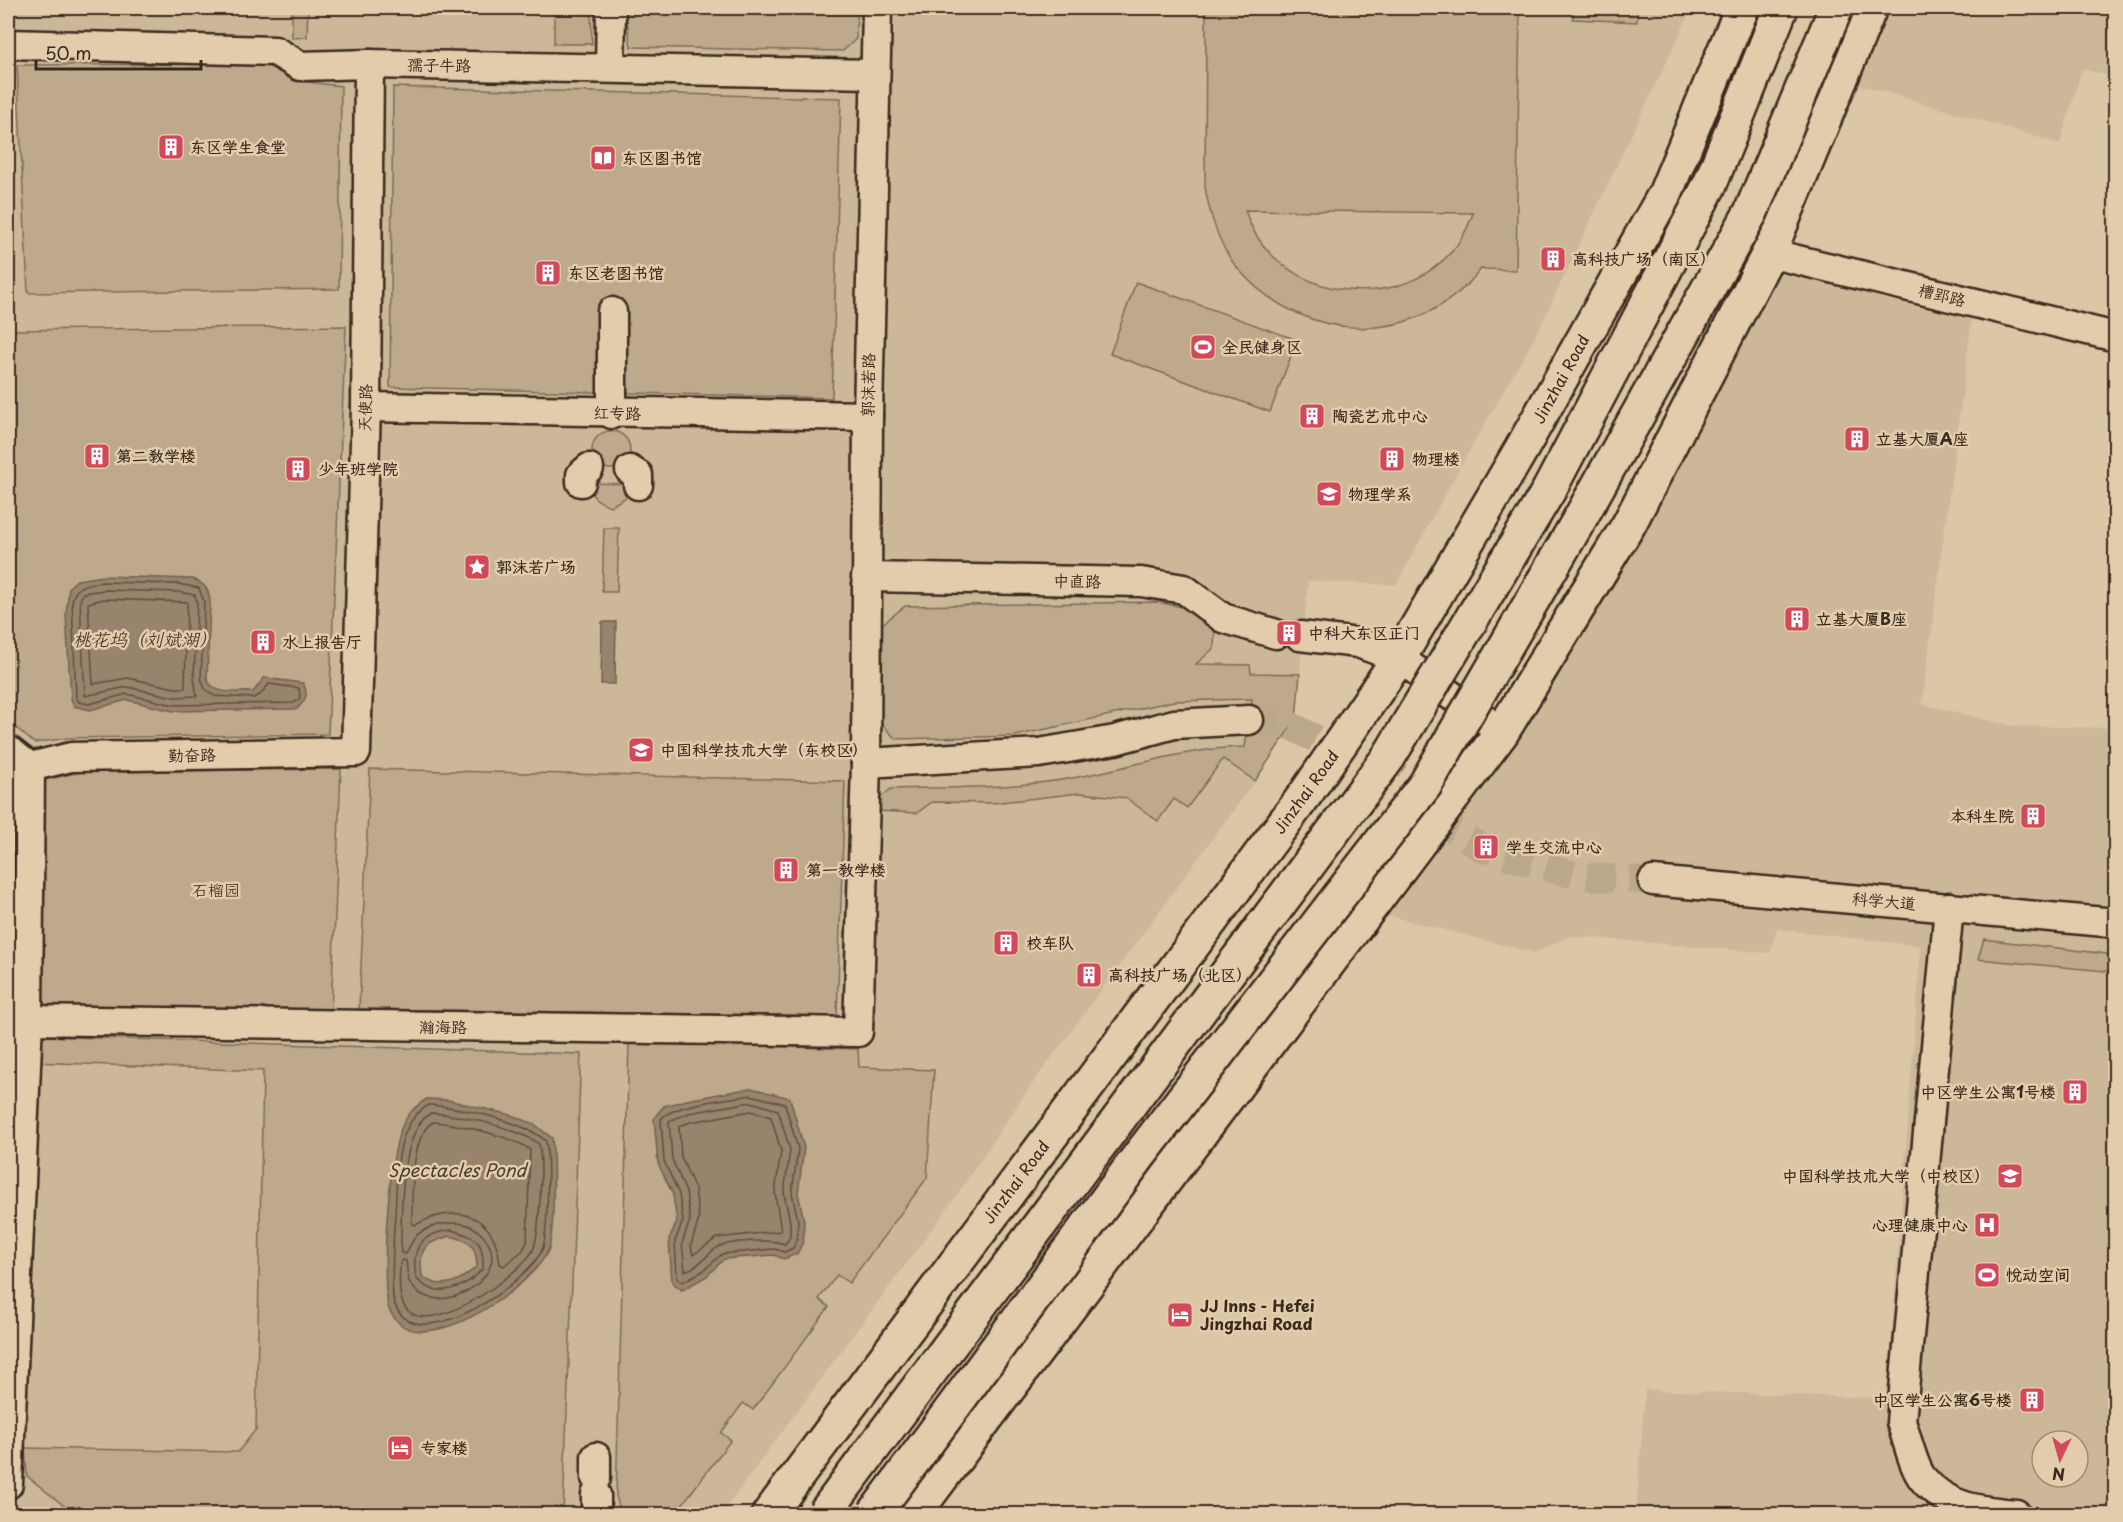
<svg xmlns="http://www.w3.org/2000/svg" width="2123" height="1522" font-family="'Playpen Sans','LXGW WenKai TC',sans-serif">
	<style>
		.built { fill: #ccb899; fill-rule: evenodd }
		.green { fill: #bea98c; stroke: #7c6a55; stroke-width: 1.5; fill-rule: evenodd }
		.water { fill: #98836c; stroke: #735f4d; stroke-width: 1.5; fill-rule: evenodd }
		.lines { fill: none; stroke-linecap: round; stroke-linejoin: round }
		.shore { stroke: #604e3d; stroke-width: 1.5 }
		.minor-tunnel { stroke: #bba78a; stroke-width: 28; stroke-dasharray: 28 14; stroke-linecap: butt }
		.minor-casing { stroke: #3b2a1e; stroke-width: 33 }
		.highway-casing { stroke: #3b2a1e; stroke-width: 38 }
		.minor { stroke: #e2ccab; stroke-width: 28 }
		.highway { stroke: #e2ccab; stroke-width: 33 }
		.highway-bridge-casing { stroke: #3b2a1e; stroke-width: 38; stroke-linecap: butt }
		.highway-bridge { stroke: #e2ccab; stroke-width: 33 }
		.labels { text-anchor: middle; stroke-width: 5; stroke-linejoin: round; paint-order: stroke }
		.street-label { font-size: 16px; fill: #3b2a1e; stroke: #e2ccab }
		.poi-label { font-size: 16px; font-weight: bold; fill: #3b2a1e; stroke: #e2ccab; text-anchor: start }
		.park-label { font-size: 16px; fill: #4f3d2e; stroke: #e2ccab }
		.water-label { font-size: 18px; font-style: italic; fill: #4e3c2e; stroke: #e2ccab }
	</style>
	<rect width="100%" height="100%" fill="#dbc6a5"/>
	<filter id="ink" filterUnits="userSpaceOnUse"><feTurbulence type="fractalNoise" baseFrequency=".0167" numOctaves="2"/><feDisplacementMap in="SourceGraphic" scale="12" xChannelSelector="R" yChannelSelector="G"/><feConvolveMatrix kernelMatrix="1 2 1 2 8 2 1 2 1" color-interpolation-filters="sRGB"/></filter>
	<g filter="url(#ink)">
		<g class="built">
			<path d="M 8,8 L 1692,8 L 1535,337 L 1456,474 L 1396,585 L 1308,581 L 1296,719 L 1255,781 L 1022,1098 L 955,1198 L 721,1514 L 8,1514 Z"/>
			<path d="M 1870,8 L 2115,8 L 2115,77 L 2082,69 L 2060,144 L 1841,79 Z"/>
			<path d="M 1769,253 L 1974,302 L 1922,704 L 2012,726 L 2115,728 L 2115,1514 L 1636,1514 L 1645,1390 L 1887,1398 L 1921,946 L 1777,929 L 1770,953 L 1571,936 L 1534,953 L 1366,910 L 1450,801 ZM 2042,1441 L 2078,1441 L 2078,1477 L 2042,1477 Z"/>
		</g>
		<g class="green">
			<path d="M 292,8 L 308,8 L 307,37 L 292,38 Z"/>
			<path d="M 554,8 L 591,8 L 592,44 L 554,44 Z"/>
			<path d="M 625,8 L 857,8 L 856,39 L 843,51 L 631,47 Z"/>
			<path d="M 1206,8 L 1520,8 L 1516,270 L 1481,269 C 1418,349 1305,345 1239,270 C 1219,247 1210,217 1205,187 ZM 1245,210 L 1472,213 L 1473,213 C 1439,319 1278,315 1245,210 Z"/>
			<path d="M 1574,8 L 1637,8 L 1637,22 L 1573,19 Z"/>
			<path d="M 263,64 L 299,81 L 341,86 L 339,289 L 28,293 L 17,65 Z"/>
			<path d="M 393,87 L 841,98 L 832,398 L 390,387 Z"/>
			<path d="M 1136,282 L 1297,340 L 1270,412 L 1110,354 Z"/>
			<path d="M 346,326 L 328,734 L 68,738 L 34,743 L 8,721 L 12,330 Z"/>
			<circle cx="611" cy="450" r="19"/>
			<path d="M 589,483 L 631,484 L 625,498 L 611,506 C 598,502 590,497 589,483 Z"/>
			<path d="M 604,528 L 619,528 L 617,592 L 602,592 Z"/>
			<path d="M 1158,602 L 1196,610 L 1215,628 L 1214,648 L 1196,664 L 1250,665 L 1251,673 L 1300,674 L 1296,719 L 1255,781 L 1223,759 L 1187,808 L 1174,799 L 1158,821 L 1126,798 L 1080,793 L 993,803 L 932,802 L 917,813 L 877,811 L 880,798 L 891,789 C 953,787 1017,789 1078,777 C 1135,766 1187,748 1245,747 L 1252,699 L 1174,701 L 1015,736 L 896,739 L 881,724 L 878,710 L 876,629 L 905,606 Z"/>
			<path d="M 341,769 L 331,1012 L 39,1006 L 40,781 L 81,772 Z"/>
			<path d="M 370,769 L 845,781 L 837,1016 L 359,1009 Z"/>
			<path d="M 1984,939 L 2115,955 L 2115,972 L 1978,959 Z"/>
			<path d="M 40,1036 L 581,1054 L 563,1514 L 70,1514 L 68,1509 L 27,1476 L 25,1448 L 238,1452 L 256,1429 L 263,1071 L 33,1062 Z"/>
			<path d="M 629,1042 L 858,1049 L 859,1067 L 934,1070 L 927,1178 L 849,1283 L 837,1275 L 819,1299 L 829,1307 L 753,1410 L 743,1403 L 721,1433 L 731,1440 L 675,1514 L 621,1514 L 616,1496 Z"/>
		</g>
		<g class="water">
			<path d="M 104,576 L 193,579 C 205,584 209,589 210,602 L 207,678 C 212,696 236,691 253,692 L 264,678 L 303,683 C 309,694 306,700 297,709 L 173,711 L 127,700 L 90,710 L 74,706 L 71,699 L 66,614 L 69,587 L 77,580 Z"/>
			<path d="M 602,622 L 616,622 L 615,684 L 601,684 Z"/>
			<path d="M 751,1088 L 790,1098 L 804,1148 L 798,1193 L 804,1221 L 803,1242 L 797,1254 L 784,1259 L 774,1255 L 724,1259 L 707,1276 L 682,1290 L 672,1282 L 669,1239 L 677,1222 L 673,1195 L 658,1163 L 654,1118 L 664,1106 L 687,1100 Z"/>
			<path d="M 427,1099 L 448,1100 L 511,1115 L 534,1124 L 552,1138 C 554,1158 555,1235 548,1251 C 533,1285 436,1353 400,1324 C 396,1320 391,1315 389,1309 C 380,1281 389,1156 401,1129 C 407,1114 414,1107 427,1099 ZM 450,1236 C 470,1241 476,1244 477,1266 C 461,1281 441,1292 422,1276 C 418,1248 424,1244 450,1236 Z"/>
		</g>
		<g class="lines">
			<g class="shore">
				<path d="M 104,582 L 178,584 L 199,588 L 204,602 L 201,678 L 205,689 L 214,696 L 253,698 L 260,695 L 269,684 L 299,688 L 300,698 L 294,703 L 174,705 L 127,694 L 89,704 L 79,702 L 76,697 L 72,601 C 76,583 88,584 104,582 Z"/>
				<path d="M 104,590 L 178,592 L 195,595 L 197,603 L 194,678 L 197,696 L 174,697 L 127,687 L 85,696 L 80,601 L 83,593 Z"/>
				<path d="M 104,599 L 187,602 L 185,688 L 175,688 L 128,678 L 93,684 L 88,603 Z"/>
				<path d="M 751,1095 L 785,1104 L 798,1149 L 792,1193 L 798,1221 L 797,1239 L 793,1248 L 785,1252 L 774,1249 L 722,1254 L 703,1271 L 682,1282 L 677,1278 L 675,1241 L 683,1221 L 679,1194 L 664,1161 L 661,1119 C 673,1104 729,1099 751,1095 Z"/>
				<path d="M 751,1102 L 778,1110 L 790,1150 L 784,1193 L 790,1222 L 790,1237 L 785,1244 C 771,1239 728,1240 715,1249 C 705,1257 698,1267 685,1271 L 682,1243 L 690,1220 L 686,1192 L 672,1159 L 669,1121 L 689,1113 Z"/>
				<path d="M 429,1105 C 460,1107 523,1121 546,1141 C 549,1160 548,1229 543,1247 C 533,1281 408,1367 393,1298 C 391,1270 393,1242 395,1214 C 398,1179 392,1125 429,1105 Z"/>
				<path d="M 751,1111 L 771,1117 L 781,1151 L 775,1193 L 781,1231 L 717,1238 L 693,1255 L 691,1245 L 699,1219 L 695,1189 L 681,1157 L 679,1126 L 691,1122 Z"/>
				<path d="M 431,1113 C 458,1114 518,1128 539,1144 C 543,1160 540,1239 532,1252 C 515,1279 406,1357 400,1291 C 399,1281 399,1269 402,1260 L 406,1261 C 407,1268 407,1277 410,1283 C 436,1326 526,1271 478,1231 C 464,1218 436,1223 421,1232 C 414,1236 409,1247 406,1254 L 401,1253 C 401,1220 399,1130 431,1113 Z"/>
				<path d="M 433,1122 C 453,1123 516,1137 530,1150 L 527,1242 L 523,1250 L 504,1266 L 500,1264 C 495,1213 458,1203 415,1225 L 412,1223 C 412,1199 410,1135 433,1122 Z"/>
				<path d="M 451,1230 C 476,1236 484,1241 483,1268 C 467,1288 435,1301 416,1278 C 411,1248 420,1234 451,1230 Z"/>
			</g>
			<path class="minor-tunnel" d="M 1249,720 L 1291,726 L 1326,744 L 1483,849 L 1578,876 L 1653,881"/>
			<defs>
				<g id="minor">
					<path d="M 8,44 L 275,51 L 300,66 L 369,64 L 874,74"/>
					<path d="M 610,68 L 611,8"/>
					<path d="M 1769,253 L 2116,337"/>
					<path d="M 612,312 L 612,414"/>
					<path d="M 366,407 L 868,416"/>
					<path d="M 630,470 L 638,475 L 638,485"/>
					<path d="M 581,482 L 581,475 L 589,468"/>
					<path d="M 866,577 L 1141,582 L 1184,589 L 1223,618 L 1276,634"/>
					<path d="M 1300,636 L 1358,643 L 1399,658 L 1502,732"/>
					<path d="M 8,750 L 30,767"/>
					<path d="M 866,763 L 1039,753 L 1115,740 L 1174,724 L 1249,720"/>
					<path d="M 30,767 L 71,757 L 356,752 L 366,407 L 369,64"/>
					<path d="M 1653,881 L 2116,923"/>
					<path d="M 1949,907 L 1901,1422 C 1907,1437 1913,1467 1923,1479 C 1947,1508 1981,1511 2016,1514"/>
					<path d="M 28,1020 L 858,1032 L 866,763 L 868,416 L 877,8"/>
					<path d="M 596,1478 L 596,1457"/>
					<path d="M 8,1484 L 28,1020 L 30,767"/>
					<path d="M 596,1514 L 596,1495"/>
				</g>
				<g id="highway">
					<path d="M 769,1514 L 1307,792 L 1399,658 L 1522,448 L 1665,194 L 1742,8"/>
					<path d="M 914,1514 L 1502,732 L 1629,524 L 1769,253 L 1870,8"/>
				</g>
			</defs>
			<use href="#minor" class="minor-casing"/>
			<use href="#highway" class="highway-casing"/>
			<use href="#minor" class="minor"/>
			<use href="#highway" class="highway"/>
			<defs>
				<g id="highway-bridge">
					<path d="M 824,1514 L 1388,758 L 1549,490 L 1710,184 L 1781,8"/>
					<path d="M 874,1514 L 1139,1156 L 1425,785 L 1582,515 L 1751,212 L 1836,8"/>
				</g>
			</defs>
			<use href="#highway-bridge" class="highway-bridge-casing"/>
			<use href="#highway-bridge" class="highway-bridge"/>
		</g>
	</g>
	<defs>
		<symbol id="building-square" viewBox="-11 -11 22 22"><rect x="-9" y="-9" width="18" height="18" rx="4" fill="#d1495b" stroke="#e2ccab"/><path d="M-4-6H4V6H1V3H-1V6H-4ZM-2.5-4.3h1.7v1.8h-1.7ZM.8-4.3h1.7v1.8H.8ZM-2.5-1h1.7V.8h-1.7ZM.8-1h1.7V.8H.8Z" fill="#fff"/></symbol>
		<symbol id="library-square" viewBox="-11 -11 22 22"><rect x="-9" y="-9" width="18" height="18" rx="4" fill="#d1495b" stroke="#e2ccab"/><path d="M-6-4Q-3-5.5-.7-3.5V5Q-3 3-6 4ZM6-4Q3-5.5 .7-3.5V5Q3 3 6 4Z" fill="#fff"/></symbol>
		<symbol id="stadium-square" viewBox="-11 -11 22 22"><rect x="-9" y="-9" width="18" height="18" rx="4" fill="#d1495b" stroke="#e2ccab"/><path d="M0-5a6.5 5 0 1 0 0 10a6.5 5 0 1 0 0-10ZM-3.5-1.8h7v3.6h-7Z" fill="#fff"/></symbol>
		<symbol id="university-square" viewBox="-11 -11 22 22"><rect x="-9" y="-9" width="18" height="18" rx="4" fill="#d1495b" stroke="#e2ccab"/><path d="M0-5L7-2L0 1L-7-2ZM-4 1L0 2.5L4 1V4Q0 6-4 4Z" fill="#fff"/></symbol>
		<symbol id="sight-square" viewBox="-11 -11 22 22"><rect x="-9" y="-9" width="18" height="18" rx="4" fill="#d1495b" stroke="#e2ccab"/><path d="M0-6L1.8-2.2L6-1.7L2.9 1.2L3.7 5.4L0 3.3L-3.7 5.4L-2.9 1.2L-6-1.7L-1.8-2.2Z" fill="#fff"/></symbol>
		<symbol id="hospital-square" viewBox="-11 -11 22 22"><rect x="-9" y="-9" width="18" height="18" rx="4" fill="#d1495b" stroke="#e2ccab"/><path d="M-5-5h3v3.5h4V-5h3V5h-3V1.5h-4V5h-3Z" fill="#fff"/></symbol>
		<symbol id="hotel-square" viewBox="-11 -11 22 22"><rect x="-9" y="-9" width="18" height="18" rx="4" fill="#d1495b" stroke="#e2ccab"/><path d="M-6-4.5h1.5V1H6V5H4.5V3h-9V5H-6ZM-4 0a1.8 1.8 0 1 1 3.6 0ZM.5 0V-2.5h3Q6-2.5 6 0Z" fill="#fff"/></symbol>
	</defs>
	<g fill-rule="evenodd">
		<use href="#building-square" x="156" y="132" width="30" height="30"/>
		<use href="#library-square" x="588" y="143" width="30" height="30"/>
		<use href="#building-square" x="1538" y="244" width="30" height="30"/>
		<use href="#building-square" x="533" y="258" width="30" height="30"/>
		<use href="#stadium-square" x="1188" y="332" width="30" height="30"/>
		<use href="#building-square" x="1297" y="401" width="30" height="30"/>
		<use href="#building-square" x="1842" y="424" width="30" height="30"/>
		<use href="#building-square" x="82" y="441" width="30" height="30"/>
		<use href="#building-square" x="1377" y="444" width="30" height="30"/>
		<use href="#building-square" x="283" y="454" width="30" height="30"/>
		<use href="#university-square" x="1314" y="479" width="30" height="30"/>
		<use href="#sight-square" x="462" y="552" width="30" height="30"/>
		<use href="#building-square" x="1782" y="604" width="30" height="30"/>
		<use href="#building-square" x="1274" y="618" width="30" height="30"/>
		<use href="#building-square" x="248" y="627" width="30" height="30"/>
		<use href="#university-square" x="626" y="735" width="30" height="30"/>
		<use href="#building-square" x="2018" y="801" width="30" height="30"/>
		<use href="#building-square" x="1471" y="832" width="30" height="30"/>
		<use href="#building-square" x="771" y="855" width="30" height="30"/>
		<use href="#building-square" x="991" y="928" width="30" height="30"/>
		<use href="#building-square" x="1074" y="960" width="30" height="30"/>
		<use href="#building-square" x="2060" y="1077" width="30" height="30"/>
		<use href="#university-square" x="1995" y="1161" width="30" height="30"/>
		<use href="#hospital-square" x="1972" y="1210" width="30" height="30"/>
		<use href="#stadium-square" x="1972" y="1260" width="30" height="30"/>
		<use href="#hotel-square" x="1165" y="1300" width="30" height="30"/>
		<use href="#building-square" x="2017" y="1385" width="30" height="30"/>
		<use href="#hotel-square" x="385" y="1433" width="30" height="30"/>
	</g>
	<g class="labels">
		<g class="street-label">
			<text transform="translate(439 65) rotate(1)" y="6">孺子牛路</text>
			<text transform="translate(1942 295) rotate(14)" y="6">槽郢路</text>
			<text transform="translate(1561 379) rotate(-61)" y="6">Jinzhai Road</text>
			<text transform="translate(868 385) rotate(-89)" y="6">郭沫若路</text>
			<text transform="translate(365 408) rotate(-89)" y="6">天使路</text>
			<text transform="translate(617 413) rotate(1)" y="6">红专路</text>
			<text transform="translate(1077 581) rotate(1)" y="6">中直路</text>
			<text transform="translate(192 755) rotate(-1)" y="6">勤奋路</text>
			<text transform="translate(1306 792) rotate(-54)" y="6">Jinzhai Road</text>
			<text transform="translate(1884 901) rotate(5)" y="6">科学大道</text>
			<text x="443" y="1033">瀚海路</text>
			<text transform="translate(1016 1182) rotate(-53)" y="6">Jinzhai Road</text>
		</g>
		<g class="poi-label">
			<text x="190" y="153">东区学生食堂</text>
			<text x="622" y="164">东区图书馆</text>
			<text x="1572" y="265">高科技广场（南区）</text>
			<text x="568" y="279">东区老图书馆</text>
			<text x="1222" y="353">全民健身区</text>
			<text x="1332" y="422">陶瓷艺术中心</text>
			<text x="1876" y="445">立基大厦A座</text>
			<text x="116" y="462">第二教学楼</text>
			<text x="1412" y="465">物理楼</text>
			<text x="318" y="475">少年班学院</text>
			<text x="1348" y="500">物理学系</text>
			<text x="496" y="573">郭沫若广场</text>
			<text x="1816" y="625">立基大厦B座</text>
			<text x="1308" y="639">中科大东区正门</text>
			<text x="282" y="648">水上报告厅</text>
			<text x="660" y="756">中国科学技术大学（东校区）</text>
			<text x="2014" y="822" text-anchor="end">本科生院</text>
			<text x="1506" y="853">学生交流中心</text>
			<text x="806" y="876">第一教学楼</text>
			<text x="1026" y="949">校车队</text>
			<text x="1108" y="981">高科技广场（北区）</text>
			<text x="2056" y="1098" text-anchor="end">中区学生公寓1号楼</text>
			<text x="1990" y="1182" text-anchor="end">中国科学技术大学（中校区）</text>
			<text x="1968" y="1231" text-anchor="end">心理健康中心</text>
			<text x="2006" y="1281">悦动空间</text>
			<text x="1200" y="1312">JJ Inns - Hefei<tspan x="1200" dy="18">Jingzhai Road</tspan></text>
			<text x="2012" y="1406" text-anchor="end">中区学生公寓6号楼</text>
			<text x="420" y="1454">专家楼</text>
		</g>
		<g class="park-label">
			<text x="216" y="896">石榴园</text>
		</g>
		<g class="water-label">
			<text x="145" y="646">桃花坞（刘斌湖）</text>
			<text x="457" y="1177">Spectacles Pond</text>
		</g>
	</g>
	<rect width="2123" height="1522" fill="none" stroke="#e2ccab" stroke-width="30"/>
	<rect x="15" y="15" width="2093" height="1492" fill="none" stroke="#3b2a1e" stroke-width="2" filter="url(#ink)"/>
	<g transform="translate(2060 1459) rotate(185)"><circle r="28" fill="#e2ccab" stroke="#9f8b73" stroke-width="1.5"/>
	<path d="M0-4.5L10 22L0 15L-10 22Z" fill="#d1495b"/>
	<text y="-9" font-size="16" font-weight="bold" text-anchor="middle" fill="#3b2a1e">N</text>
	</g>
	<path d="M36 60v9h165v-9" fill="none" stroke="#3b2a1e" stroke-width="3"/>
	<text x="45" y="60" font-size="18" fill="#3b2a1e" stroke="#e2ccab" stroke-width="4.5" paint-order="stroke">50 m</text>
</svg>
